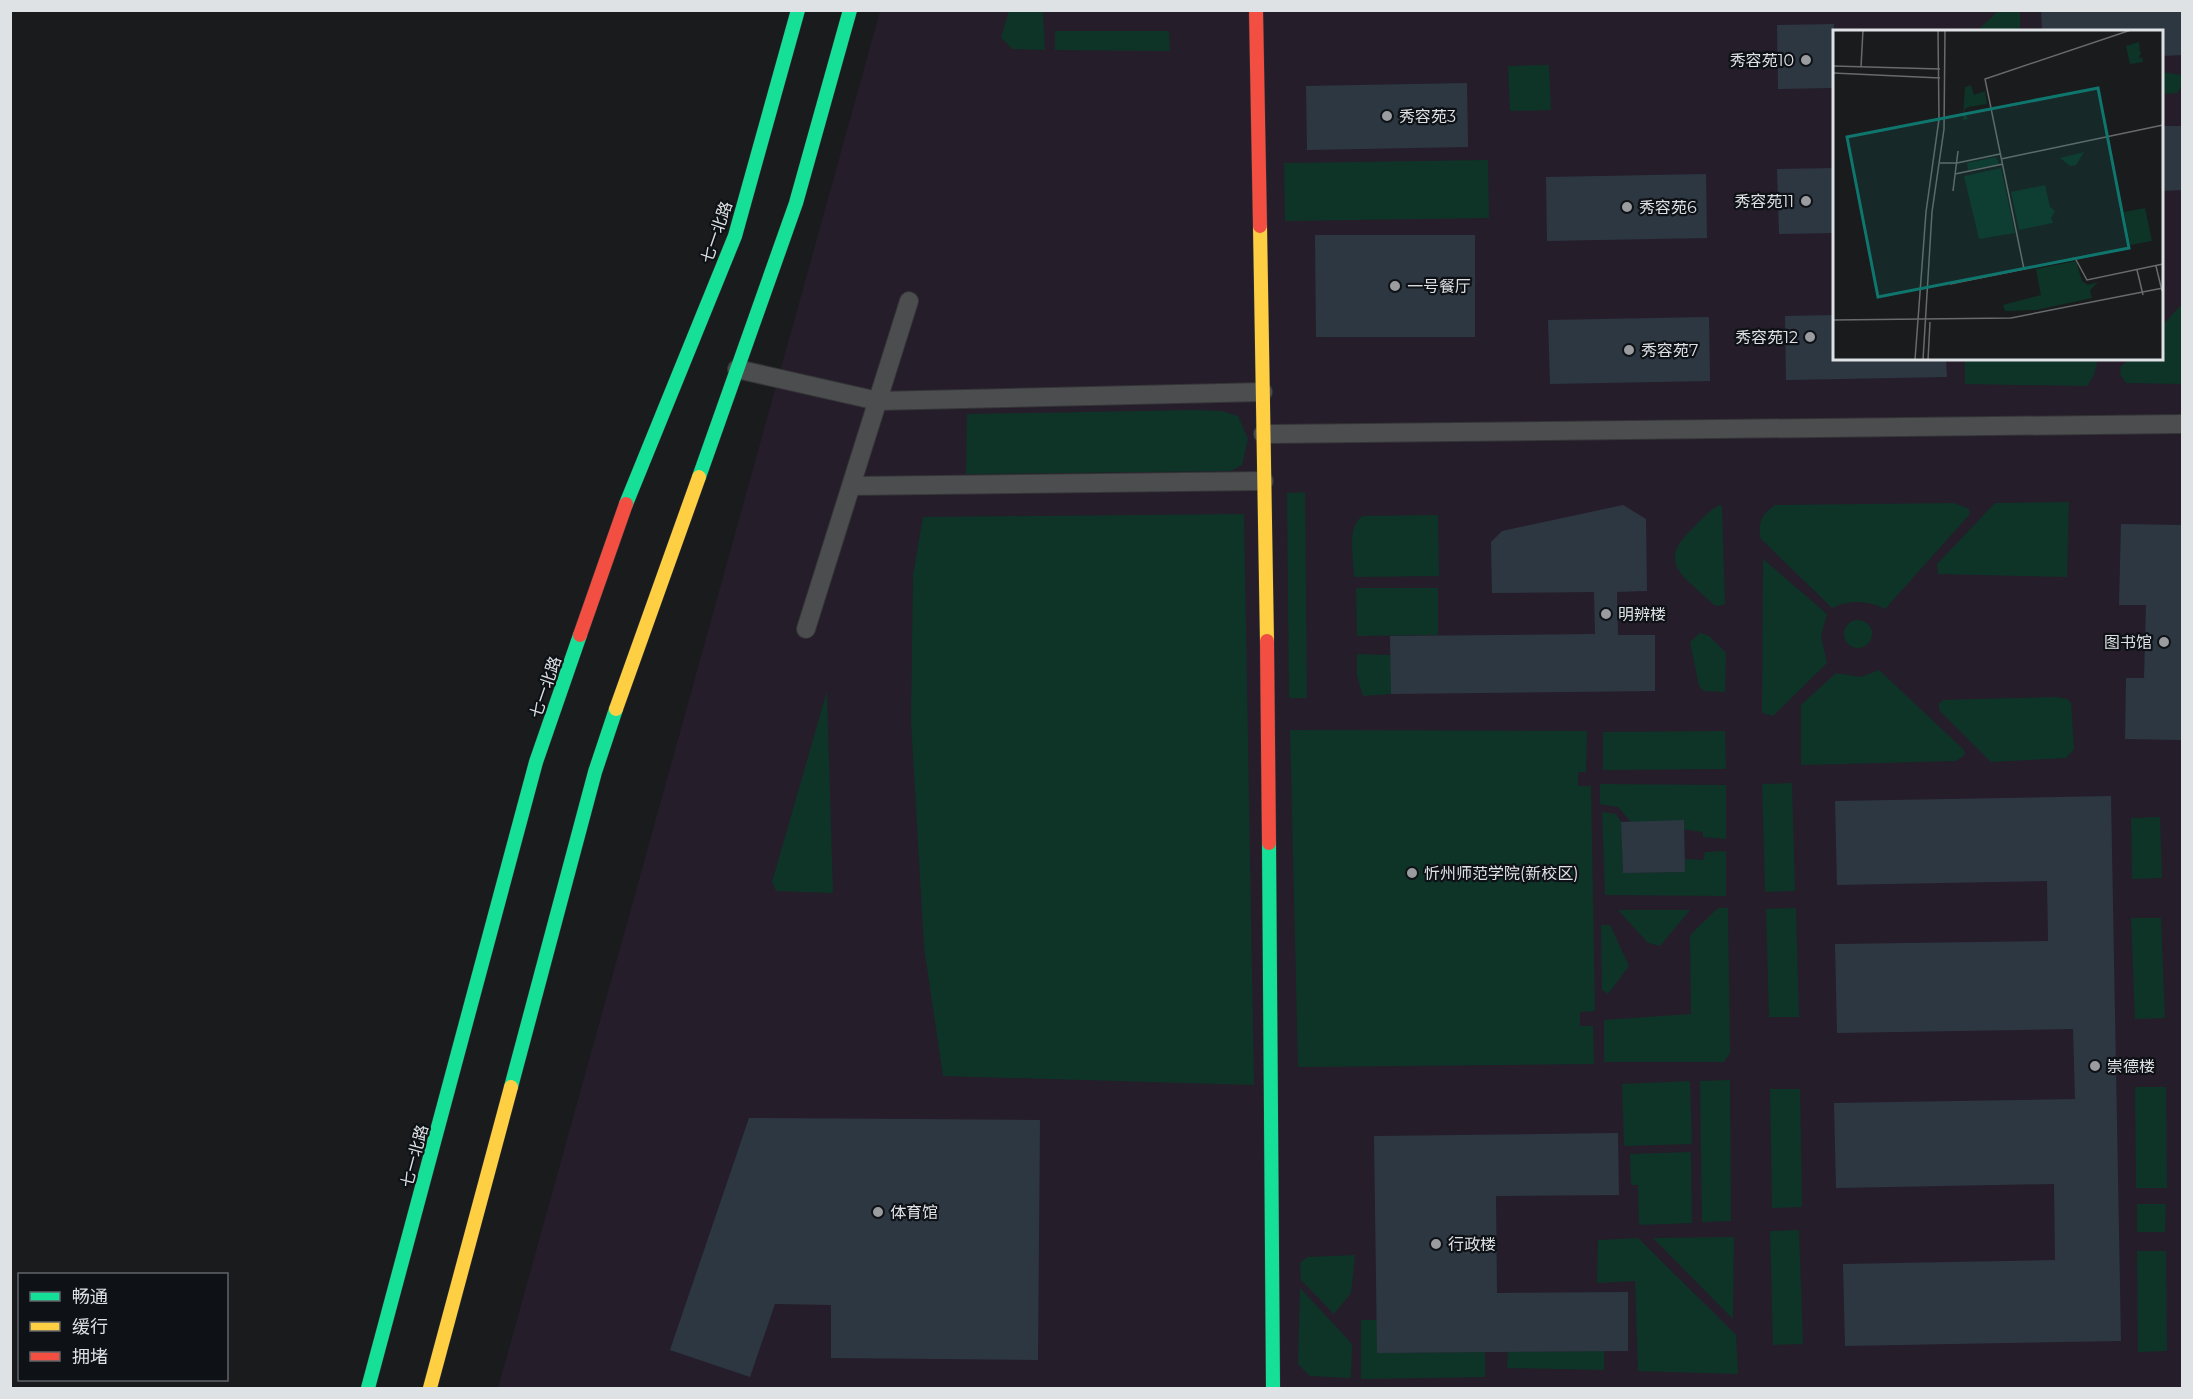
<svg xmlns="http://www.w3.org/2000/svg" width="2193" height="1399" font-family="Montserrat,'Noto Sans SC',sans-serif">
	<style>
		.education { fill: #251d2a; fill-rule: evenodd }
		.green { fill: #0e3427 }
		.building { fill: #2d3742 }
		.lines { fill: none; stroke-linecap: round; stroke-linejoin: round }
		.street-casing { stroke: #343537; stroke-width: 20 }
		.fast-casing { stroke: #343537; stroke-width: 15 }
		.slow-casing { stroke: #343537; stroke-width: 15 }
		.jam-casing { stroke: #343537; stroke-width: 15 }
		.street { stroke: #4b4d4f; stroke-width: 18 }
		.fast { stroke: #16e098; stroke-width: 14 }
		.slow { stroke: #ffcf43; stroke-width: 14 }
		.jam { stroke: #f24e42; stroke-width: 14 }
		.poi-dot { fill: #9a9c9f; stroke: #0e1216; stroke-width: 2 }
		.labels { text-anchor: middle; stroke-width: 4.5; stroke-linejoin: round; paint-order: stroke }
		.poi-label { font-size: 16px; fill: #dfe2e5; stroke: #0e1216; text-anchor: start }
		.street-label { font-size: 16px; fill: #dfe2e5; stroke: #0e1216 }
		.inset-road { fill: none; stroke: #686b6d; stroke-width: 1.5 }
		.view { fill: #0f766e; fill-opacity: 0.15; stroke: #0f766e; stroke-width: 3 }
		.inset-edge { fill: none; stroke: #dfe2e5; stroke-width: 3 }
	</style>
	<rect width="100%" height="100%" fill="#191b1d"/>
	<path class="education" d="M 880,11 L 2182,11 L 2182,1388 L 498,1388 ZM 1834,32 L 2162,32 L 2162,358 L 1834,358 Z"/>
	<g class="green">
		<path d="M 1999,10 L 2020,11 L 2020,31 L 1977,31 Z"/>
		<path d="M 1009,11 L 1043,11 L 1045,50 L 1012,49 L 1001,37 Z"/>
		<path d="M 1055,31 L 1169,31 L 1170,51 L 1055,50 Z"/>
		<path d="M 1549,65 L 1551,110 L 1510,111 L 1508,66 Z"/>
		<path d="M 2162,72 L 2182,75 L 2182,86 L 2177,93 L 2162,94 Z"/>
		<path d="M 1488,160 L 1489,218 L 1285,221 L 1284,163 Z"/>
		<path d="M 2182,304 L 2182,384 L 2126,383 L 2120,374 L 2121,366 L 2130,359 L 2162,358 L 2162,326 Z"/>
		<path d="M 1965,359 L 1965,358 L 2098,359 L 2094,375 L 2087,386 L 1965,384 Z"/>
		<path d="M 1195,410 L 1222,411 L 1238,416 L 1248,439 L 1242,465 L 1231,471 L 966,474 L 967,414 Z"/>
		<path d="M 1305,492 L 1307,698 L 1289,698 L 1287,493 Z"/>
		<path d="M 2069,502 L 2067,577 L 1938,574 L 1937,564 L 1995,503 Z"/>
		<path d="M 1954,503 L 1969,509 L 1970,514 L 1885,609 C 1867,600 1850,600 1832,608 L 1761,539 C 1757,523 1762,514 1775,505 Z"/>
		<path d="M 1720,505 L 1722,507 L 1725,604 L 1719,606 L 1714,605 C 1687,578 1654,564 1692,529 C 1700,521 1710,509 1720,505 Z"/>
		<path d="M 1244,514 L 1254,1085 L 943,1076 L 924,947 L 911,721 L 913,575 L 923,517 Z"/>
		<path d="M 1438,515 L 1439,576 L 1354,577 C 1354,559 1346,525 1363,516 Z"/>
		<path d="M 1763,559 L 1827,614 L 1821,636 L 1827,663 L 1773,716 L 1762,713 L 1762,706 Z"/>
		<path d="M 1356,588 L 1438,588 L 1438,635 L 1357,636 Z"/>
		<circle cx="1858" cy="634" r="14"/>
		<path d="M 1700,633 L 1709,636 L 1726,653 L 1725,692 L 1704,691 L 1699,686 L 1690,642 Z"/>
		<path d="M 1357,654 L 1391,655 L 1391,694 L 1363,696 L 1357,676 Z"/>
		<path d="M 1879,670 L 1964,750 L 1965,755 L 1956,761 L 1801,765 L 1801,705 L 1836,673 L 1861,677 Z"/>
		<path d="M 827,691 L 833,893 L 776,891 L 772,882 Z"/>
		<path d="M 2056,697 L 2067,699 L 2071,703 L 2074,749 L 2066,758 L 1991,762 L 1939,710 L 1939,704 L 1943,700 Z"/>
		<path d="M 1290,730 L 1587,731 L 1586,772 L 1578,772 L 1578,786 L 1591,786 L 1595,1011 L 1580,1012 L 1580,1026 L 1593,1026 L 1594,1064 L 1298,1067 Z"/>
		<path d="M 1725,731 L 1726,769 L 1603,770 L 1603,732 Z"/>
		<path d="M 1792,783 L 1795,891 L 1765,892 L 1762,784 Z"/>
		<path d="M 1600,784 L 1726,785 L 1726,839 L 1703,837 L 1703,832 L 1631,822 L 1618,807 L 1600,804 Z"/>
		<path d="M 1602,812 L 1616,814 L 1621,822 L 1623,873 L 1685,872 L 1685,859 L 1703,860 L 1705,852 L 1726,851 L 1726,896 L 1605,895 Z"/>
		<path d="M 2160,817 L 2162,878 L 2132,879 L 2131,818 Z"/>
		<path d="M 1718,908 L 1728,908 L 1730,1053 L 1724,1062 L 1604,1062 L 1604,1020 L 1691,1014 L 1690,935 Z"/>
		<path d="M 1796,908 L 1799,1017 L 1769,1017 L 1766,909 Z"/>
		<path d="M 1618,910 L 1690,910 L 1660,946 L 1648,943 Z"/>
		<path d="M 2131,918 L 2161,918 L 2165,1018 L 2135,1019 Z"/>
		<path d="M 1601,925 L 1610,925 L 1629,966 L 1608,994 L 1602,990 Z"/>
		<path d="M 1730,1080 L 1731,1221 L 1702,1222 L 1700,1081 Z"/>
		<path d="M 1690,1081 L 1692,1144 L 1624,1146 L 1622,1084 Z"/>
		<path d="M 2135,1087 L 2166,1087 L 2167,1188 L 2136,1188 Z"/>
		<path d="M 1770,1089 L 1800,1089 L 1802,1207 L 1772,1208 Z"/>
		<path d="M 1691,1152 L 1692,1223 L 1639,1225 L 1638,1185 L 1631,1185 L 1630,1154 Z"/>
		<path d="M 2137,1204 L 2166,1204 L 2165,1232 L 2137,1232 Z"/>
		<path d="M 1799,1230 L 1803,1344 L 1773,1345 L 1770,1231 Z"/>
		<path d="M 1734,1237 L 1733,1319 L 1653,1238 Z"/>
		<path d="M 1638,1238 L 1736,1335 L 1738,1374 L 1638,1371 L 1635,1281 L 1597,1283 L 1598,1240 Z"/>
		<path d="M 2137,1251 L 2166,1251 L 2167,1351 L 2138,1352 Z"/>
		<path d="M 1355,1255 L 1351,1293 L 1334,1314 L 1301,1280 L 1300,1263 L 1307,1257 Z"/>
		<path d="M 1300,1288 L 1352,1344 L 1351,1378 L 1310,1376 L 1298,1364 Z"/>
		<path d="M 1361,1320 L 1377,1320 L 1377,1353 L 1485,1352 L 1485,1377 L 1361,1379 Z"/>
		<path d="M 1604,1351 L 1604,1370 L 1507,1368 L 1508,1352 Z"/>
	</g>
	<g class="building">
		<path d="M 2041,10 L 2182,10 L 2182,55 L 2162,56 L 2162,32 L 2042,32 Z"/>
		<path d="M 1834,24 L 1834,88 L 1778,89 L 1777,25 Z"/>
		<path d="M 1467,83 L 1468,147 L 1307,150 L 1306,86 Z"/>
		<path d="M 2162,126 L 2182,126 L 2182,190 L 2162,191 Z"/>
		<path d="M 1834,168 L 1834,233 L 1779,234 L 1777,169 Z"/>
		<path d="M 1706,174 L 1707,238 L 1547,241 L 1546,177 Z"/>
		<path d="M 1315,235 L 1475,235 L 1475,337 L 1316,337 Z"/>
		<path d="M 1834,315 L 1834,358 L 1946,358 L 1947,377 L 1786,380 L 1785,316 Z"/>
		<path d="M 1709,317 L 1710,381 L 1550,384 L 1548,320 Z"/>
		<path d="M 1623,505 L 1646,519 L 1647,591 L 1617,592 L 1618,635 L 1655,635 L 1655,691 L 1391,694 L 1390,636 L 1595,634 L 1594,592 L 1492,593 L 1491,542 L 1502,531 Z"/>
		<path d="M 2121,524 L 2182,525 L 2182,740 L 2125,739 L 2126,678 L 2144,678 L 2146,605 L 2119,605 Z"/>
		<path d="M 2111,796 L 2121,1341 L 1845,1346 L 1843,1264 L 2055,1260 L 2054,1184 L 1836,1188 L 1834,1103 L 2075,1099 L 2073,1029 L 1837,1033 L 1835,944 L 2048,941 L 2047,881 L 1837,885 L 1835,801 Z"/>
		<path d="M 1684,820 L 1685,872 L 1623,873 L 1621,822 Z"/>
		<path d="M 749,1118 L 1040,1120 L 1038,1360 L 831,1358 L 831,1305 L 775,1304 L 750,1377 L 670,1350 Z"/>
		<path d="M 1618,1133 L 1619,1195 L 1496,1196 L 1497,1293 L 1628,1292 L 1628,1351 L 1377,1353 L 1374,1136 Z"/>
	</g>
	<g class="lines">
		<defs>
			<g id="street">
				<path d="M 737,369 L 878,401 L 1263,392"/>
				<path d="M 1263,434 L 2182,424"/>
				<path d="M 852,486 L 1264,481"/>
				<path d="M 806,629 L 909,301"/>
			</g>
			<g id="fast">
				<path d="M 699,477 L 796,203 L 850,10"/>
				<path d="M 626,504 L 735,236 L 798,10"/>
				<path d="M 1269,843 L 1273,1388"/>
				<path d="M 511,1087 L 595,772 L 616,709"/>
				<path d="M 368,1388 L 536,762 L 580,635"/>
			</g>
			<g id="slow">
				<path d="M 1260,226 L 1267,641"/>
				<path d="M 616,709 L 699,477"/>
				<path d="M 430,1388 L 511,1087"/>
			</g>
			<g id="jam">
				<path d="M 1256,10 L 1260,226"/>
				<path d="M 580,635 L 626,504"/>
				<path d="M 1267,641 L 1269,843"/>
			</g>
		</defs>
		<use href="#street" class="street-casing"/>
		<use href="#fast" class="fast-casing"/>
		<use href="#slow" class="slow-casing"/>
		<use href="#jam" class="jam-casing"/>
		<use href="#street" class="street"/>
		<use href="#fast" class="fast"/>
		<use href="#slow" class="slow"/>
		<use href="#jam" class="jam"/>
	</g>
	<g class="poi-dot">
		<circle cx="1806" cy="60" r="6"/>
		<circle cx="1387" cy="116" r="6"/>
		<circle cx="1806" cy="201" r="6"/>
		<circle cx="1627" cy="207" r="6"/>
		<circle cx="1395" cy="286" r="6"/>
		<circle cx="1810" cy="337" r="6"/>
		<circle cx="1629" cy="350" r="6"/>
		<circle cx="1606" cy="614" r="6"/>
		<circle cx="2164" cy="642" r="6"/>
		<circle cx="1412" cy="873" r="6"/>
		<circle cx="2095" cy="1066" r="6"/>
		<circle cx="878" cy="1212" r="6"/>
		<circle cx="1436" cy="1244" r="6"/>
	</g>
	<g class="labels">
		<g class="poi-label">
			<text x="1794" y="66" text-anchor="end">秀容苑10</text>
			<text x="1399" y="122">秀容苑3</text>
			<text x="1794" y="207" text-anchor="end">秀容苑11</text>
			<text x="1639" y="213">秀容苑6</text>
			<text x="1407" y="292">一号餐厅</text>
			<text x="1798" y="343" text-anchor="end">秀容苑12</text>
			<text x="1641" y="356">秀容苑7</text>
			<text x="1618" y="620">明辨楼</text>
			<text x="2152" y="648" text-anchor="end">图书馆</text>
			<text x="1424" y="879">忻州师范学院(新校区)</text>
			<text x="2107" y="1072">崇德楼</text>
			<text x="890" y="1218">体育馆</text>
			<text x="1448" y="1250">行政楼</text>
		</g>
		<g class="street-label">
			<text transform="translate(716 232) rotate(-71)" y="6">七一北路</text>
			<text transform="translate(545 687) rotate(-71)" y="6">七一北路</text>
			<text transform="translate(414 1156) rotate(-75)" y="6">七一北路</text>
		</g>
	</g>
	<g transform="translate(1833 30)">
		<rect width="330" height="330" fill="#191b1d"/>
		<path d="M 306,12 L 307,21 L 300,17 L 308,22 L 306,29 L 309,27 L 310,32 L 297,34 L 293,16 ZM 138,55 L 141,65 L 152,61 L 154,74 L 135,77 L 131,80 L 135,89 L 131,90 L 130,89 L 132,57 ZM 251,122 L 243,135 L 237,136 L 227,128 ZM 163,127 L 166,134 L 135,140 L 134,133 ZM 168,138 L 182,203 L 146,209 L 131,146 ZM 212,155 L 217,177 L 222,181 L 218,188 L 220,193 L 186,200 L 178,162 ZM 312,178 L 319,211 L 297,215 L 291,182 ZM 243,231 L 249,251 L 255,255 L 265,252 L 257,260 L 259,268 L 203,280 L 172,281 L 170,275 L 208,265 L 203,239 Z" fill="#0e3427"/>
		<path class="inset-road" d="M 298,0 L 152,49 L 191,239 L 242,228 L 254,250 L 330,234M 0,36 L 107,39M 28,37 L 30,0M 0,43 L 107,48M 168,129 L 330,95M 107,133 L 124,133 L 167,124M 122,144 L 170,134M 120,161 L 125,121M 323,236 L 329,261M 304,240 L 310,265M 117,254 L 191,239M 0,290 L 178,288 L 330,258M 82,330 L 93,182 L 106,89 L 105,0M 90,330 L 99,182 L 111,99 L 112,0M 95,330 L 97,292"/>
		<path class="view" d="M 265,58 L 296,218 L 45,267 L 14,107 Z"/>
		<rect width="330" height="330" class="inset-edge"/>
	</g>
	<rect width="2193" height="1399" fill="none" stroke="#dfe2e5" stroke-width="24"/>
	<rect x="18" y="1273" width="210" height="108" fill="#0e1216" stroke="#626569" stroke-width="1.5"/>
	<rect x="30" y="1292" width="30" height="9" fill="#16e098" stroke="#626569" stroke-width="1.5"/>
	<text x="72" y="1303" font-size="18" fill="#dfe2e5">畅通</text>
	<rect x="30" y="1322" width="30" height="9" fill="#ffcf43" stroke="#626569" stroke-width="1.5"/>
	<text x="72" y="1333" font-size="18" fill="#dfe2e5">缓行</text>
	<rect x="30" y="1352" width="30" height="9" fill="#f24e42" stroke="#626569" stroke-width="1.5"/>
	<text x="72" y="1363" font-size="18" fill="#dfe2e5">拥堵</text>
</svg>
